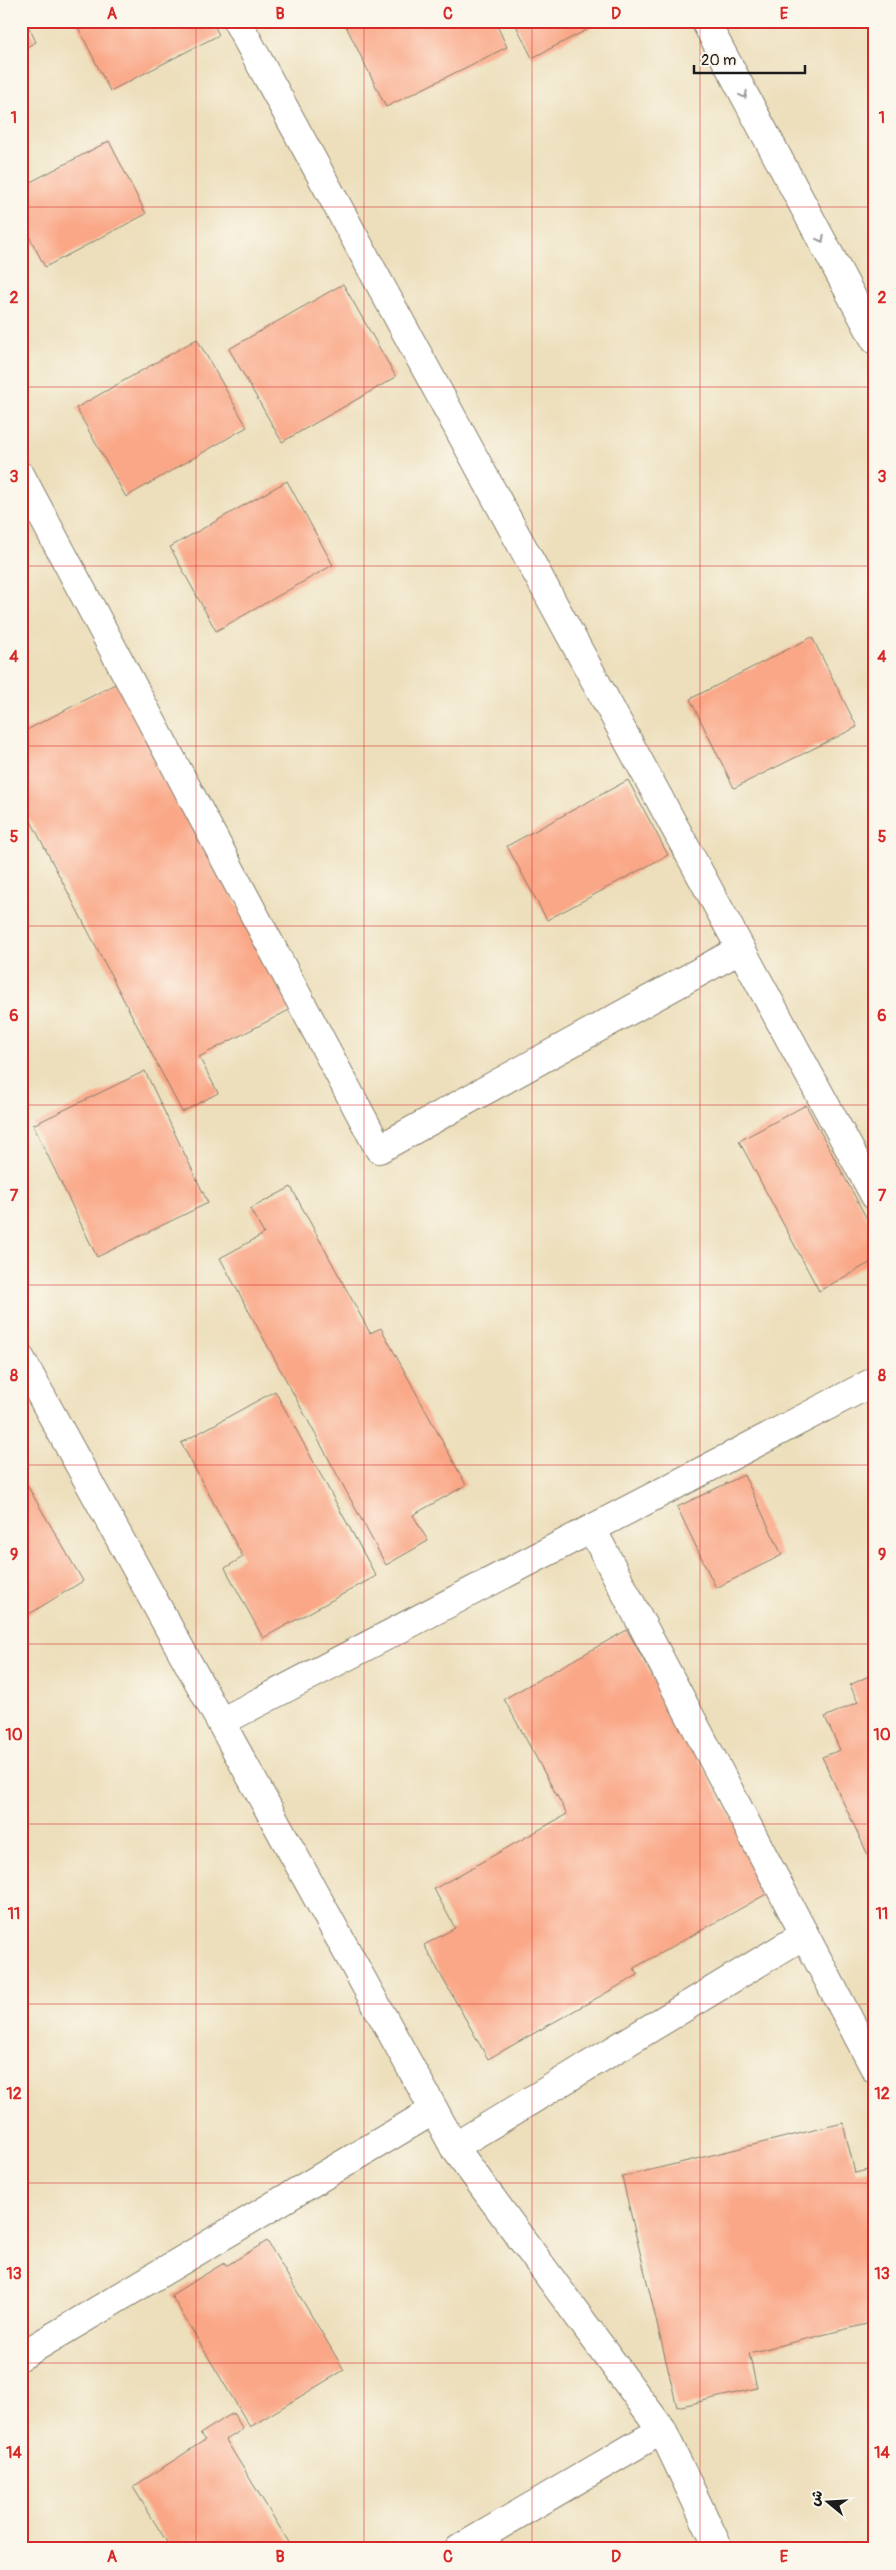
<svg xmlns="http://www.w3.org/2000/svg" width="896" height="2570" font-family="Pangolin,'Playpen Sans Arabic',sans-serif">
	<style>
		.building { fill: #faa787 }
		.lines { fill: none; stroke-linecap: round; stroke-linejoin: round }
		.minor-casing { stroke: #847e6c; stroke-width: 30 }
		.minor { stroke: #fff; stroke-width: 28 }
		.oneway { stroke: #999 }
		.grid { fill: none; stroke: #d62828; stroke-width: 1; stroke-opacity: 0.55 }
		.neatline { fill: none; stroke: #d62828; stroke-width: 2 }
		.grid-label { font-size: 16px; text-anchor: middle; font-weight: bold; fill: #d62828 }
	</style>
	<rect width="100%" height="100%" fill="#fbf7ec"/>
	<filter id="ink" filterUnits="userSpaceOnUse"><feTurbulence type="fractalNoise" baseFrequency=".02" numOctaves="2"/><feDisplacementMap in="SourceGraphic" scale="10" xChannelSelector="R" yChannelSelector="G"/><feConvolveMatrix kernelMatrix="1 2 1 2 8 2 1 2 1" color-interpolation-filters="sRGB"/></filter>
	<filter id="wash" filterUnits="userSpaceOnUse"><feTurbulence type="fractalNoise" baseFrequency=".0096" numOctaves="4" result="noise"/><feDisplacementMap in="SourceGraphic" scale="20" xChannelSelector="R" yChannelSelector="G"/><feGaussianBlur stdDeviation="1.12" result="paint"/><feColorMatrix in="noise" values="0 0 0 0 0 0 0 0 0 0 0 0 0 0 0 0 0 1.4 0 .05"/><feComposite in="paint" operator="in"/></filter>
	<g filter="url(#wash)">
		<rect width="100%" height="100%" fill="#eddfbc"/>
		<g id="blocks">
			<g class="building">
				<path d="M 21,21 L 26,21 L 36,42 L 21,50 Z"/>
				<path d="M 75,21 L 212,21 L 219,35 L 110,91 Z"/>
				<path d="M 356,21 L 495,21 L 507,47 L 386,107 L 346,26 Z"/>
				<path d="M 514,21 L 604,21 L 532,58 Z"/>
				<path d="M 109,141 L 146,214 L 45,267 L 21,221 L 21,187 Z"/>
				<path d="M 343,284 L 396,377 L 282,442 L 229,349 Z"/>
				<path d="M 197,339 L 247,427 L 126,497 L 76,408 Z"/>
				<path d="M 287,481 L 333,565 L 216,631 L 170,547 Z"/>
				<path d="M 812,637 L 857,727 L 734,788 L 690,699 Z"/>
				<path d="M 121,681 L 291,1009 L 199,1057 L 218,1093 L 182,1112 L 21,802 L 21,733 Z"/>
				<path d="M 628,780 L 668,855 L 547,920 L 507,846 Z"/>
				<path d="M 145,1071 L 208,1203 L 97,1257 L 33,1125 Z"/>
				<path d="M 806,1105 L 875,1234 L 875,1260 L 819,1291 L 739,1141 Z"/>
				<path d="M 291,1187 L 370,1333 L 381,1328 L 466,1485 L 413,1515 L 428,1541 L 386,1565 L 220,1258 L 264,1234 L 250,1209 Z"/>
				<path d="M 275,1391 L 376,1576 L 263,1638 L 225,1568 L 243,1557 L 181,1443 Z"/>
				<path d="M 21,1475 L 83,1581 L 21,1619 Z"/>
				<path d="M 744,1475 L 782,1555 L 716,1588 L 677,1507 Z"/>
				<path d="M 627,1630 L 772,1891 L 634,1968 L 638,1975 L 488,2059 L 424,1945 L 455,1928 L 434,1889 L 567,1814 L 504,1699 Z"/>
				<path d="M 875,1673 L 875,1870 L 822,1757 L 840,1750 L 825,1717 L 858,1702 L 850,1685 Z"/>
				<path d="M 843,2123 L 855,2173 L 875,2168 L 875,2322 L 749,2353 L 757,2388 L 677,2407 L 622,2177 Z"/>
				<path d="M 267,2241 L 344,2370 L 250,2427 L 171,2295 L 224,2263 L 226,2266 Z"/>
				<path d="M 233,2413 L 243,2429 L 226,2440 L 293,2549 L 171,2549 L 133,2487 L 205,2440 L 200,2434 Z"/>
			</g>
		</g>
	</g>
	<g filter="url(#ink)">
		<use href="#blocks" fill-opacity="0" stroke="#847e6c" stroke-width="1"/>
		<g class="lines">
			<defs>
				<g id="minor">
					<path d="M 237,21 L 875,1196"/>
					<path d="M 705,21 L 875,340"/>
					<path d="M 21,476 L 379,1149 L 741,949"/>
					<path d="M 21,1359 L 434,2110 L 21,2356"/>
					<path d="M 592,1529 L 875,2069"/>
					<path d="M 221,1722 L 875,1381"/>
					<path d="M 434,2110 L 454,2147 L 662,2430 L 719,2549"/>
					<path d="M 454,2147 L 804,1935"/>
					<path d="M 459,2549 L 662,2430"/>
				</g>
			</defs>
			<use href="#minor" class="minor-casing"/>
			<use href="#minor" class="minor"/>
		</g>
		<defs><path id="oneway-chevron" d="M-2-3.5L2.5 0L-2 3.5" fill="none" stroke-width="1.6" stroke-linecap="round" stroke-linejoin="round" transform="scale(1.25)"/></defs>
		<g class="oneway">
			<use href="#oneway-chevron" transform="translate(744 95) rotate(62)"/>
			<use href="#oneway-chevron" transform="translate(821 239) rotate(62)"/>
		</g>
	</g>
	<path class="grid" d="M 196,21 L 196,2549M 364,21 L 364,2549M 532,21 L 532,2549M 700,21 L 700,2549M 21,207 L 875,207M 21,387 L 875,387M 21,566 L 875,566M 21,746 L 875,746M 21,926 L 875,926M 21,1105 L 875,1105M 21,1285 L 875,1285M 21,1465 L 875,1465M 21,1644 L 875,1644M 21,1824 L 875,1824M 21,2004 L 875,2004M 21,2183 L 875,2183M 21,2363 L 875,2363"/>
	<rect width="896" height="2570" fill="none" stroke="#fbf7ec" stroke-width="55"/>
	<g transform="translate(828 2502) rotate(288)" stroke="#fbf7ec" stroke-width="4" paint-order="stroke">
	<path d="M0-4L9 19L0 12L-9 19Z" fill="#1c1c1c"/>
	<text y="-8" font-size="14" font-weight="bold" text-anchor="middle" fill="#1c1c1c">ش</text>
	</g>
	<path d="M694 65v8h111v-8" fill="none" stroke="#1c1c1c" stroke-width="2.5"/>
	<text x="701" y="65" font-size="15" fill="#1c1c1c" stroke="#fbf7ec" stroke-width="4" paint-order="stroke">20 m</text>
	<rect x="28" y="28" width="840" height="2514" class="neatline"/>
	<g class="grid-label">
		<text x="112" y="19">A</text>
		<text x="280" y="19">B</text>
		<text x="448" y="19">C</text>
		<text x="616" y="19">D</text>
		<text x="784" y="19">E</text>
		<text x="14" y="123">1</text>
		<text x="882" y="123">1</text>
		<text x="14" y="303">2</text>
		<text x="882" y="303">2</text>
		<text x="14" y="482">3</text>
		<text x="882" y="482">3</text>
		<text x="14" y="662">4</text>
		<text x="882" y="662">4</text>
		<text x="14" y="842">5</text>
		<text x="882" y="842">5</text>
		<text x="14" y="1021">6</text>
		<text x="882" y="1021">6</text>
		<text x="14" y="1201">7</text>
		<text x="882" y="1201">7</text>
		<text x="14" y="1381">8</text>
		<text x="882" y="1381">8</text>
		<text x="14" y="1560">9</text>
		<text x="882" y="1560">9</text>
		<text x="14" y="1740">10</text>
		<text x="882" y="1740">10</text>
		<text x="14" y="1919">11</text>
		<text x="882" y="1919">11</text>
		<text x="14" y="2099">12</text>
		<text x="882" y="2099">12</text>
		<text x="14" y="2279">13</text>
		<text x="882" y="2279">13</text>
		<text x="14" y="2458">14</text>
		<text x="882" y="2458">14</text>
		<text x="112" y="2562">A</text>
		<text x="280" y="2562">B</text>
		<text x="448" y="2562">C</text>
		<text x="616" y="2562">D</text>
		<text x="784" y="2562">E</text>
	</g>
</svg>
